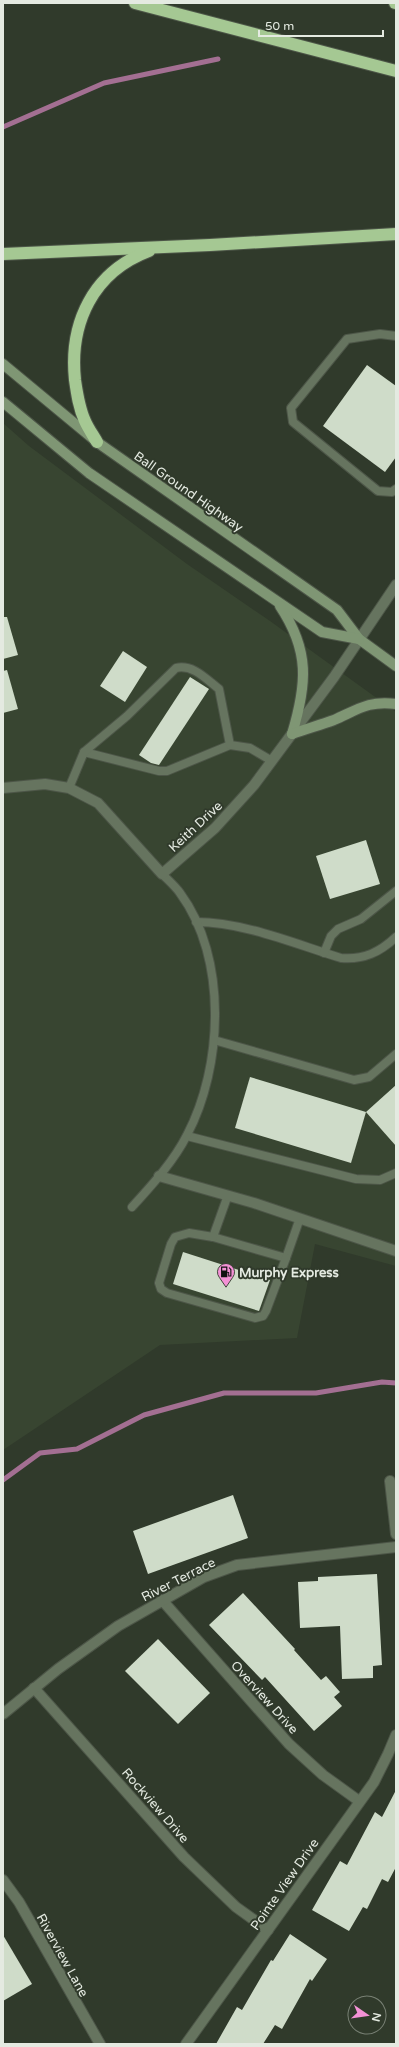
<svg xmlns="http://www.w3.org/2000/svg" width="399" height="2047" font-family="'Varela Round',sans-serif">
	<style>
		.built { fill: #384531 }
		.lines { fill: none; stroke-linecap: round; stroke-linejoin: round }
		.stream { stroke: #a36f92; stroke-width: 5 }
		.building { fill: #cfdcc9 }
		.lane-casing { stroke: #4d5648; stroke-width: 10 }
		.street-casing { stroke: #4d5648; stroke-width: 12 }
		.secondary-casing { stroke: #4d5648; stroke-width: 12 }
		.highway-casing { stroke: #4d5648; stroke-width: 14 }
		.lane { stroke: #66745f; stroke-width: 8 }
		.street { stroke: #66745f; stroke-width: 10 }
		.secondary { stroke: #7f9674; stroke-width: 10 }
		.highway { stroke: #a5c893; stroke-width: 12 }
		.labels { text-anchor: middle; stroke-width: 4; stroke-linejoin: round; paint-order: stroke }
		.street-label { font-size: 13px; fill: #e4eae1; stroke: #303a2b }
		.poi-label { font-size: 13px; font-weight: bold; fill: #e4eae1; stroke: #303a2b; text-anchor: start }
	</style>
	<rect width="100%" height="100%" fill="#303a2b"/>
	<path class="built" d="M 3,423 L 29,446 L 187,564 L 270,621 L 396,712 L 396,1266 L 315,1244 L 297,1338 L 160,1345 L 3,1450 Z"/>
	<g class="lines">
		<g class="stream">
			<path d="M 3,127 L 104,83 L 218,59"/>
			<path d="M 3,1480 L 40,1453 L 77,1449 L 144,1415 L 224,1393 L 316,1393 L 382,1382 L 396,1383"/>
		</g>
	</g>
	<g class="building">
		<path d="M 367,365 L 396,386 L 396,457 L 385,472 L 323,426 Z"/>
		<path d="M 3,617 L 7,617 L 18,655 L 3,659 Z"/>
		<path d="M 123,651 L 147,667 L 125,702 L 100,686 Z"/>
		<path d="M 7,670 L 18,709 L 3,713 L 3,671 Z"/>
		<path d="M 190,677 L 209,689 L 159,765 L 151,763 L 139,755 Z"/>
		<path d="M 366,840 L 380,884 L 330,899 L 316,856 Z"/>
		<path d="M 250,1077 L 366,1112 L 351,1163 L 235,1128 Z"/>
		<path d="M 396,1085 L 396,1146 L 366,1112 Z"/>
		<path d="M 183,1252 L 270,1280 L 259,1311 L 173,1284 Z"/>
		<path d="M 233,1495 L 248,1538 L 148,1574 L 133,1531 Z"/>
		<path d="M 377,1574 L 382,1665 L 373,1666 L 373,1678 L 342,1679 L 340,1626 L 300,1628 L 298,1582 L 318,1581 L 318,1577 Z"/>
		<path d="M 243,1593 L 295,1649 L 294,1650 L 321,1680 L 326,1676 L 340,1692 L 334,1697 L 342,1706 L 314,1731 L 265,1677 L 262,1680 L 209,1625 Z"/>
		<path d="M 158,1639 L 210,1693 L 178,1724 L 125,1671 Z"/>
		<path d="M 396,1790 L 396,1867 L 388,1882 L 382,1879 L 367,1909 L 363,1907 L 349,1931 L 312,1910 L 340,1861 L 347,1865 L 375,1812 L 382,1817 Z"/>
		<path d="M 290,1934 L 327,1959 L 312,1981 L 310,1979 L 282,2029 L 275,2025 L 263,2044 L 216,2044 L 237,2007 L 242,2010 L 271,1960 L 273,1961 Z"/>
		<path d="M 3,1935 L 32,1984 L 3,2001 Z"/>
	</g>
	<g class="lines">
		<defs>
			<g id="lane">
				<path d="M 396,336 L 380,334 L 347,339 L 291,408 L 293,422 L 378,491 L 392,492 L 396,489"/>
				<path d="M 84,752 L 159,771 L 167,771 L 230,745"/>
				<path d="M 69,788 L 84,752 L 127,716 L 176,668 C 193,664 206,679 219,689 L 230,745 L 250,748 L 272,761"/>
				<path d="M 196,922 C 244,922 295,944 341,958 C 364,960 380,952 396,937"/>
				<path d="M 324,953 L 331,936 L 338,929 L 361,919 L 396,891"/>
				<path d="M 214,1040 L 354,1080 L 369,1077 L 396,1054"/>
				<path d="M 187,1136 L 356,1179 L 380,1180 L 396,1173"/>
				<path d="M 228,1195 L 213,1237 L 286,1258 L 300,1218"/>
				<path d="M 132,1207 C 152,1185 174,1161 187,1135 C 223,1067 228,958 180,893 C 175,886 168,880 162,874"/>
				<path d="M 213,1237 L 189,1233 L 175,1237 L 171,1244 L 159,1283 L 161,1289 L 167,1293 L 255,1318 L 263,1316 L 266,1311 L 286,1258"/>
			</g>
			<g id="street">
				<path d="M 3,788 L 45,784 L 69,788 L 98,803 L 162,874 L 215,828 L 254,785 L 334,677 L 396,585"/>
				<path d="M 159,1176 L 254,1203 L 396,1251"/>
				<path d="M 390,1481 L 396,1534"/>
				<path d="M 162,1600 L 289,1744 L 323,1775 L 359,1801"/>
				<path d="M 34,1688 L 184,1857 L 236,1907 L 268,1930"/>
				<path d="M 3,1714 L 58,1669 L 118,1626 L 204,1577 L 237,1565 L 396,1547"/>
				<path d="M 3,1880 L 19,1902 L 100,2044"/>
				<path d="M 186,2044 L 374,1782 L 388,1754 L 396,1735"/>
			</g>
			<g id="secondary">
				<path d="M 3,364 L 97,442 L 337,610 L 359,639 L 396,666"/>
				<path d="M 3,402 L 89,473 L 322,632 L 359,639"/>
				<path d="M 280,606 C 310,651 307,684 292,734"/>
				<path d="M 292,734 C 306,729 320,725 334,720 C 357,710 369,700 396,704"/>
			</g>
			<g id="highway">
				<path d="M 135,3 L 396,71"/>
				<path d="M 395,3 L 396,3"/>
				<path d="M 3,254 L 210,245 L 396,234"/>
				<path d="M 97,442 C 93,435 88,428 85,421 C 79,408 77,394 75,380 C 69,323 93,272 149,251"/>
			</g>
		</defs>
		<use href="#lane" class="lane-casing"/>
		<use href="#street" class="street-casing"/>
		<use href="#secondary" class="secondary-casing"/>
		<use href="#highway" class="highway-casing"/>
		<use href="#lane" class="lane"/>
		<use href="#street" class="street"/>
		<use href="#secondary" class="secondary"/>
		<use href="#highway" class="highway"/>
	</g>
	<defs>
		<symbol id="fuel-pin" viewBox="-11 -11 22 30"><path d="M0 17L-7.5 6A9.5 9.5 0 1 1 7.5 6Z" fill="#f391d5" stroke="#303a2b"/><path d="M-5.5-6h7V0h2V4h1.3V-2.5L3-4.5l.8-.8L6-3V5H2.5V1h-1V6h-7ZM-4.2-4.7v3.2H.2V-4.7Z" fill="#111"/></symbol>
	</defs>
	<g fill-rule="evenodd">
		<use href="#fuel-pin" x="216" y="1262" width="20" height="27"/>
	</g>
	<g class="labels">
		<g class="street-label">
			<text transform="translate(189 491) rotate(35)" y="5">Ball Ground Highway</text>
			<text transform="translate(195 826) rotate(-43)" y="5">Keith Drive</text>
			<text transform="translate(178 1579) rotate(-27)" y="5">River Terrace</text>
			<text transform="translate(265 1697) rotate(48)" y="5">Overview Drive</text>
			<text transform="translate(156 1805) rotate(49)" y="5">Rockview Drive</text>
			<text transform="translate(284 1884) rotate(-55)" y="5">Pointe View Drive</text>
			<text transform="translate(63 1955) rotate(61)" y="5">Riverview Lane</text>
		</g>
		<g class="poi-label">
			<text x="239" y="1277">Murphy Express</text>
		</g>
	</g>
	<rect width="399" height="2047" fill="none" stroke="#e4eae1" stroke-width="8"/>
	<g transform="translate(367 2015) rotate(103)"><circle r="19" fill="#303a2b" stroke="#788074"/>
	<path d="M0-3L7 15L0 10L-7 15Z" fill="#f391d5"/>
	<text y="-6" font-size="11" font-weight="bold" text-anchor="middle" fill="#e4eae1">N</text>
	</g>
	<path d="M259 30v6h124v-6" fill="none" stroke="#e4eae1" stroke-width="2"/>
	<text x="265" y="30" font-size="12" fill="#e4eae1" stroke="#303a2b" stroke-width="3" paint-order="stroke">50 m</text>
</svg>
